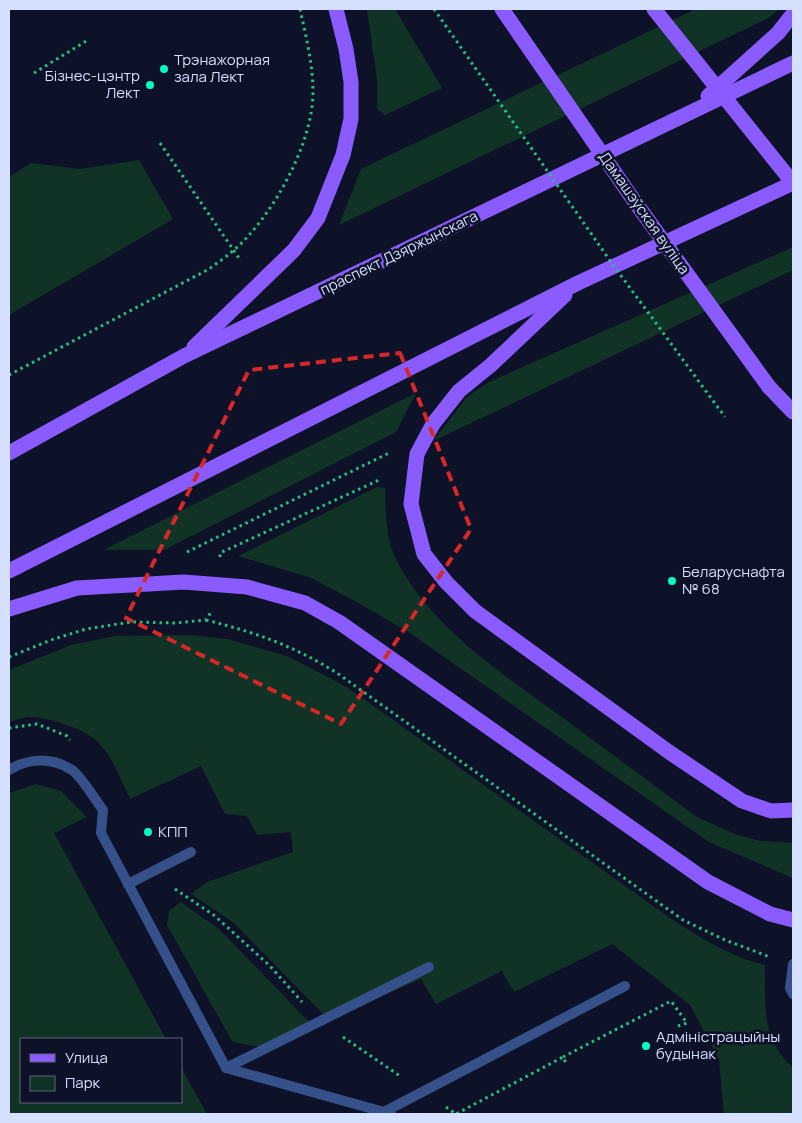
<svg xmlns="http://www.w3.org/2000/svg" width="802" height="1123" font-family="Manrope,sans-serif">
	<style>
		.green { fill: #113326 }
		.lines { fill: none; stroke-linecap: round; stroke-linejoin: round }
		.path { stroke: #27c183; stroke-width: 3; stroke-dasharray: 2.5 4; stroke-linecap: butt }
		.lane { stroke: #36508a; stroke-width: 10 }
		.primary { stroke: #8a5cff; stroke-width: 15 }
		.path-bridge { stroke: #27c183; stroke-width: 3; stroke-dasharray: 2.5 4; stroke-linecap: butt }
		.primary-bridge { stroke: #8a5cff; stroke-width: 15 }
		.marked { fill: none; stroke: #d62828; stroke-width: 4; stroke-dasharray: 10 6; stroke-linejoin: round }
		.poi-dot { fill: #01ffc2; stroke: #0e1228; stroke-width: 2 }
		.labels { text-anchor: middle; stroke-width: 5; stroke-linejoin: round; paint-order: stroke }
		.poi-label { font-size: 15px; fill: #d5dfff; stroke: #0e1228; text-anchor: start }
		.street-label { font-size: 15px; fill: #d5dfff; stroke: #0e1228 }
	</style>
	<rect width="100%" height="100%" fill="#0e1228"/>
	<g class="green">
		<path d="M 367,9 L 395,9 L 442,88 L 385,115 L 377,109 L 377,79 Z"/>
		<path d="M 696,9 L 779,9 L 770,17 L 339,225 L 361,169 Z"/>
		<path d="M 139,160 L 173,219 L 9,315 L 9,177 L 31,163 L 80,169 Z"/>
		<path d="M 793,247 L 793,270 L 433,441 L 467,397 L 489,382 Z"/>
		<path d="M 416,393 L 396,432 L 164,550 L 103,550 Z"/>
		<path d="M 377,487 L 385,488 C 386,510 385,538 396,559 C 430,627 499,671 559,715 C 605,749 651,783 697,817 L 735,834 L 760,841 L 793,843 L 793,878 L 709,842 L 410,633 L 355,601 L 309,577 L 238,556 Z"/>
		<path d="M 190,635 L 227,639 L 287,656 L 347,687 L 667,916 C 699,937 728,956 765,965 C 765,1006 761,1038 793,1068 L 793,1114 L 724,1114 L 719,1059 L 690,1005 L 612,944 L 514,992 L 502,971 L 436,1004 L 421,979 L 328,1019 L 234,923 L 191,894 L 207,882 L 293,852 L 291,832 L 257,835 L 247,816 L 225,814 L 201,766 L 130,799 C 121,781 112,755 97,741 C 84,729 46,716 28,717 C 22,718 15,720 9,722 L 9,670 L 71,645 L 115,636 Z"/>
		<path d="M 36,784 L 61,791 L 87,817 L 54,833 L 166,1039 L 21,1039 L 21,1102 L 181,1102 L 181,1067 L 207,1114 L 9,1114 L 9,793 Z"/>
		<path d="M 181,902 L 219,929 L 313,1026 C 279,1042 271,1053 232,1041 L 167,925 L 169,911 Z"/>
	</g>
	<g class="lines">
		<g class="path">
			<path d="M 34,73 L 88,40"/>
			<path d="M 160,143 L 241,261"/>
			<path d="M 9,375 L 209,269 C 217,263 226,257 234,250 C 272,217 313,144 313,92 C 313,65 306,36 300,9"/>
			<path d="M 187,552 L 389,453"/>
			<path d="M 220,557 L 220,553 L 379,480"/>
			<path d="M 206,620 C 257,633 292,645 337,673 L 683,920 L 725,940 L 770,957"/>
			<path d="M 9,657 L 51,640 L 86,629 L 131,622 L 175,623 L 206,620 L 211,612"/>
			<path d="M 9,728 L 37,724 L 67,736 L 70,740"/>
			<path d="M 175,889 L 215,916 L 270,966 L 302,1002"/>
			<path d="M 343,1037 L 400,1076"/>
			<path d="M 563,1057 L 671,1001 L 687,1023 L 678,1026"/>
			<path d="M 446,1107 L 456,1114 L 563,1057 L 567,1065"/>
		</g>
		<g class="lane">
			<path d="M 9,770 C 28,758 52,757 72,770 C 82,777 95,800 103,810 L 101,833 L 226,1068 L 391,1114"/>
			<path d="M 128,884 L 191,852"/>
			<path d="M 793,964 L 790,988 L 793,994"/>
			<path d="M 226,1068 L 429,967"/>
			<path d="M 384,1112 L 625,986"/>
		</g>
		<g class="primary">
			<path d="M 708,96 L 778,33 L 793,14"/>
			<path d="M 565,295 L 491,365 L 459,391 L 433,424 L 417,454 L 411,504 L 424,554 L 446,582 L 475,611 L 669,752 L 742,801 L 771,811 L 793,810"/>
			<path d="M 194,347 L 294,250 L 318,218 L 343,155 L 351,119 L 351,82 L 346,49 L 336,9"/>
			<path d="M 769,387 L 793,412"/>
			<path d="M 9,453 L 184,356 L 793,63"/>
			<path d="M 9,571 L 578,283 L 793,183"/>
			<path d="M 9,609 L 77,588 L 184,582 L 247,587 L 305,603 L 339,622 L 708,882 L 770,914 L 793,920"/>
		</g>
		<path class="path-bridge" d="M 434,9 L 611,262 L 725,417"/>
		<g class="primary-bridge">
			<path d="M 502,9 L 635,202 L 769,387"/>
			<path d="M 654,9 L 793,183"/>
		</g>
	</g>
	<path class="marked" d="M 400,353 L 471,529 L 341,724 L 126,618 L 249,370 Z"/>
	<g class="poi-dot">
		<circle cx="164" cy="69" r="5"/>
		<circle cx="150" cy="85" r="5"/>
		<circle cx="672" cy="581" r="5"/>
		<circle cx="148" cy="832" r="5"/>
		<circle cx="646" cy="1046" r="5"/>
	</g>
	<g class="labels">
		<g class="poi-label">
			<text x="174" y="65">Трэнажорная<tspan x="174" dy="17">зала Лект</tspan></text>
			<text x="140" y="81" text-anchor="end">Бізнес-цэнтр<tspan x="140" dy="17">Лект</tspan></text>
			<text x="682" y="577">Беларуснафта<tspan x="682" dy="17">№ 68</tspan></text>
			<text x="158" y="837">КПП</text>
			<text x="656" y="1042">Адміністрацыйны<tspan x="656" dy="17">будынак</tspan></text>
		</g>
		<g class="street-label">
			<text transform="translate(644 213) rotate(55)" y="5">Дамашэўская вуліца</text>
			<text transform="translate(399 253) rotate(-26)" y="5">праспект Дзяржынскага</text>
		</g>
	</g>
	<rect width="802" height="1123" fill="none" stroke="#d5dfff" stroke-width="20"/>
	<rect x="20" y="1038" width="162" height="65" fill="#0e1228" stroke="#5e647e"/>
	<rect x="30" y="1054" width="25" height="8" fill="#8a5cff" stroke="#5e647e"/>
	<text x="65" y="1063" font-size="15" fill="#d5dfff">Улица</text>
	<rect x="30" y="1076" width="25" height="15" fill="#113326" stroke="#5e647e"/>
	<text x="65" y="1088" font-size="15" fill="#d5dfff">Парк</text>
</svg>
